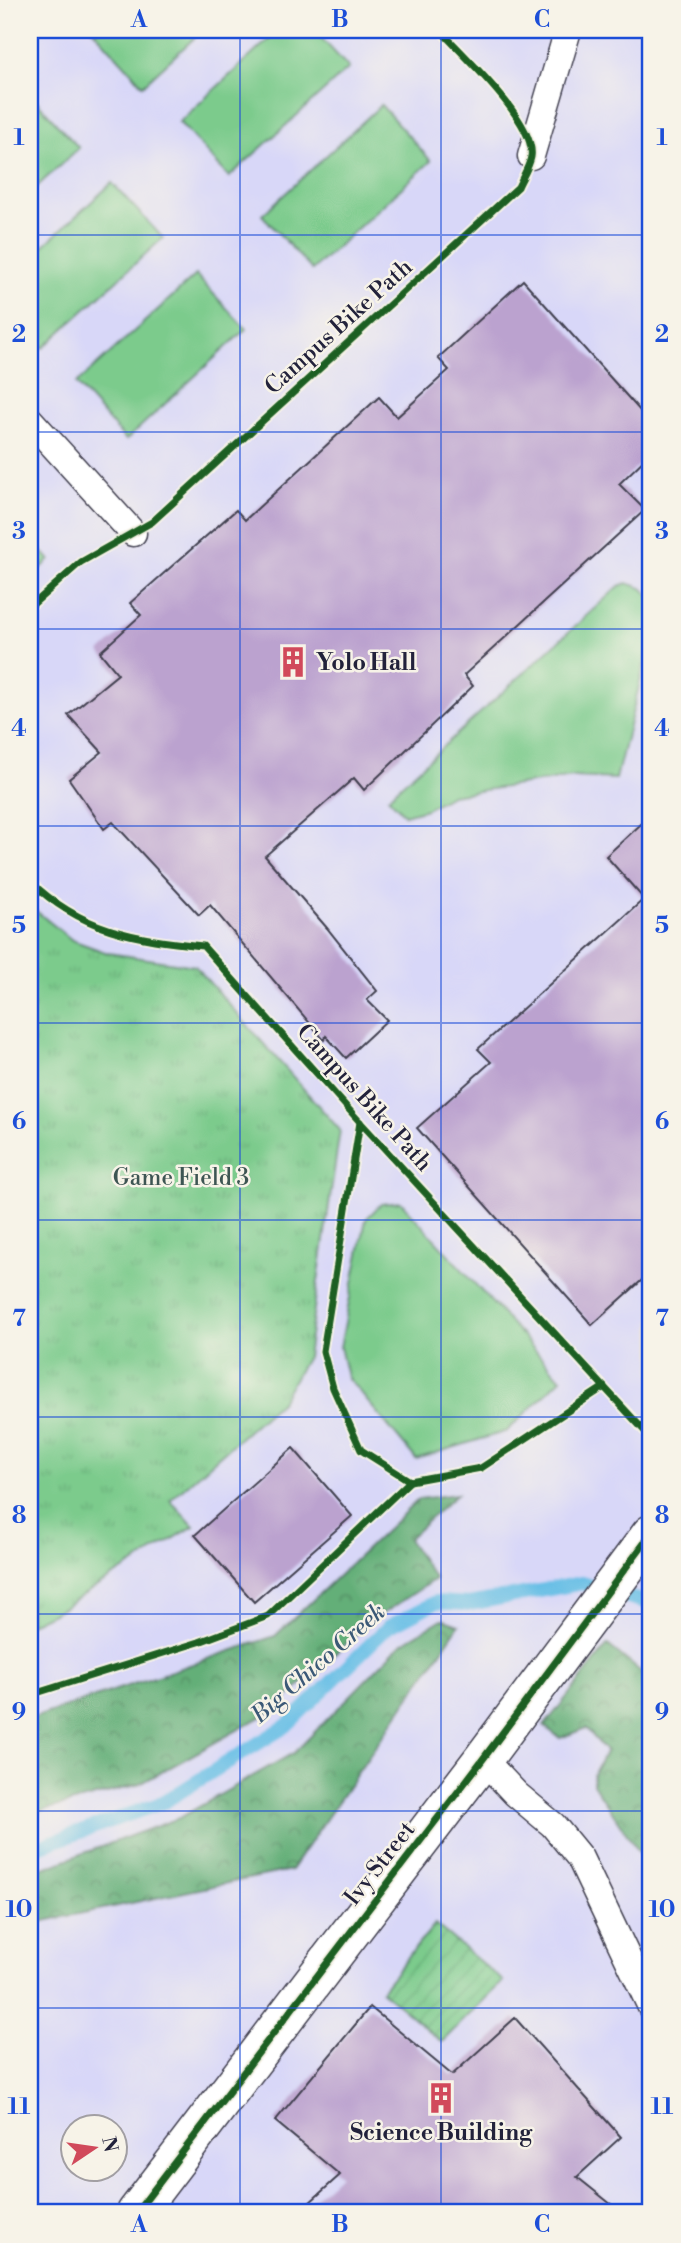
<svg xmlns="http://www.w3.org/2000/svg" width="681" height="2243" font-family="'Libre Bodoni',serif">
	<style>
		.built { fill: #d8d7f8; fill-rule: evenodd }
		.grass { fill: #7bcb8c; stroke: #4e7664; stroke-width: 2 }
		.forest { fill: url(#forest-crowns); stroke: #43685a; stroke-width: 2 }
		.park { fill: url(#park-tufts); stroke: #4e7664; stroke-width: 2 }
		.garden { fill: url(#garden-furrows); stroke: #4e7664; stroke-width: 2 }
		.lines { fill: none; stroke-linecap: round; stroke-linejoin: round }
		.stream { stroke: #69bfe6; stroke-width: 14 }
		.building { fill: #bba2cf }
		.service-casing { stroke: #413f4f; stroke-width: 29 }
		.minor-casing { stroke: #413f4f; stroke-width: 41 }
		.service { stroke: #fff; stroke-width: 26 }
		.minor { stroke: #fff; stroke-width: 38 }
		.cycleway-casing { stroke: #f7f3e8; stroke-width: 11 }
		.cycleway { stroke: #1b5e20; stroke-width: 7 }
		.grid { fill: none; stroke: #1d4ed8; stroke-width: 2; stroke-opacity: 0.55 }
		.labels { text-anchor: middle; stroke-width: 5; stroke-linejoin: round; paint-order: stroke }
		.street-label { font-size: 23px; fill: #22223b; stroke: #f7f3e8 }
		.poi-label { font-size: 23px; font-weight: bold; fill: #22223b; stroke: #f7f3e8; text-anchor: start }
		.park-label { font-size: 23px; fill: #3d5553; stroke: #f7f3e8 }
		.water-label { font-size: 24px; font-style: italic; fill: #3b5977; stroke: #f7f3e8 }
		.neatline { fill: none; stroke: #1d4ed8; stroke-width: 2.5 }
		.grid-label { font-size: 23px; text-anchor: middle; font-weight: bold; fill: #1d4ed8 }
	</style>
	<defs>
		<pattern id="forest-crowns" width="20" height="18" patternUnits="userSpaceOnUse" patternTransform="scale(1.75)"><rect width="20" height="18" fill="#64af78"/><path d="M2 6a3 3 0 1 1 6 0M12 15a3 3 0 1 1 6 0" fill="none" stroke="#528e64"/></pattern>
		<pattern id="park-tufts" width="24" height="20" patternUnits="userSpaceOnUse" patternTransform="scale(1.75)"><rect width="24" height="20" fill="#7bcb8c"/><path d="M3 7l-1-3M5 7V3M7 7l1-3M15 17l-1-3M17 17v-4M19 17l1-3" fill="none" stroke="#6aae7a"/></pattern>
		<pattern id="garden-furrows" width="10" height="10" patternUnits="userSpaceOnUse" patternTransform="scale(1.75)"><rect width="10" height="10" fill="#7bcb8c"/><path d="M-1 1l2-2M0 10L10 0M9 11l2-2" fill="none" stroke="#6aae7a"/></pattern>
	</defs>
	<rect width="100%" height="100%" fill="#f7f3e8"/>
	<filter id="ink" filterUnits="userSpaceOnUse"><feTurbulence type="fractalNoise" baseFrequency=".0143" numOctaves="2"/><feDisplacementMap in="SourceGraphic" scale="14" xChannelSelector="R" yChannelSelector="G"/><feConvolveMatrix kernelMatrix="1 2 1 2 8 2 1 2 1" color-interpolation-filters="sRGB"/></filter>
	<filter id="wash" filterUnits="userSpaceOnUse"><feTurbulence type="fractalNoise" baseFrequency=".00686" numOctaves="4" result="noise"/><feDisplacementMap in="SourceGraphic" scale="28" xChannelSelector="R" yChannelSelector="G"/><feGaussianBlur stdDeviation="1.57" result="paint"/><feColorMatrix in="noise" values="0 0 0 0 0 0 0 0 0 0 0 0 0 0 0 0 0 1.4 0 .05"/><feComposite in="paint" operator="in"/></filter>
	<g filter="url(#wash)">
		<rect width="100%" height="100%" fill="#eee1c1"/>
		<path class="built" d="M 30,30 L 651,30 L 651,2213 L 30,2213 ZM 74,2128 L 116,2128 L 116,2170 L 74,2170 Z"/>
		<g class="grass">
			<path d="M 93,30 L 203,30 L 143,85 Z"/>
			<path d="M 279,30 L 314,30 L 349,68 L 229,177 L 179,122 Z"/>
			<path d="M 30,94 L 79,148 L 30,193 Z"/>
			<path d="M 381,105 L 431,161 L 312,270 L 262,215 Z"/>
			<path d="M 112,183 L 163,238 L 43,348 L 30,333 L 30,258 Z"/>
			<path d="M 196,275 L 246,329 L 126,440 L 76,384 Z"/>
			<path d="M 627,583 L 642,588 L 651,597 L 651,637 L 616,779 L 573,777 L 451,795 L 426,809 L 405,815 L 388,797 L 619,586 Z"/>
			<path d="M 401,1202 L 561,1379 L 507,1431 L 416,1459 L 347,1377 L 340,1347 L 366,1219 L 381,1204 Z"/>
		</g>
		<g class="forest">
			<path d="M 457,1494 L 408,1539 L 435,1579 L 369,1623 L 272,1711 L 140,1784 L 30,1814 L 30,1719 L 275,1636 L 419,1499 Z"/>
			<path d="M 442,1619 L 459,1625 L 291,1870 L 30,1924 L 30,1873 L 179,1818 L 295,1752 L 401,1644 Z"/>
			<path d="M 608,1645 L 651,1680 L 651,1870 L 593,1784 L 593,1775 L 606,1751 L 586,1728 L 560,1738 L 544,1726 Z"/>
		</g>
		<g class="park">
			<path d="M 30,539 L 50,560 L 30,578 Z"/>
			<path d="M 30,906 L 72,940 L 108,953 L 195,966 L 340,1130 L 307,1357 L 281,1401 L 170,1500 L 194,1526 L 57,1611 L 30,1624 Z"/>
		</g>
		<path class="garden" d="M 435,1924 L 503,1981 L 442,2042 L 381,1990 Z"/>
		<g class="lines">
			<path class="stream" d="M 30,1850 L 164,1802 L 286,1726 L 388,1627 L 436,1602 L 469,1604 L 582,1583 L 651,1604"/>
		</g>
		<g id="blocks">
			<g class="building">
				<path d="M 523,280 L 651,423 L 651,453 L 619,484 L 645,510 L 464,675 L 473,686 L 364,790 L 354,778 L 265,856 L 327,928 L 377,991 L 367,1000 L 387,1020 L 346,1058 L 326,1036 L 324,1040 L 210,905 L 199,915 L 113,822 L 104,829 L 69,779 L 102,752 L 68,715 L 118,674 L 100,652 L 141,615 L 130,603 L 236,510 L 245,520 L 379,397 L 397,417 L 449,370 L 438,358 Z"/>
				<path d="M 651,815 L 651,1272 L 592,1325 L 417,1128 L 491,1062 L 478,1049 L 644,899 L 606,856 Z"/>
				<path d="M 293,1448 L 352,1516 L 254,1602 L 195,1535 Z"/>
				<path d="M 370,2007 L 452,2075 L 515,2018 L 621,2137 L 577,2177 L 622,2213 L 298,2213 L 340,2175 L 275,2121 Z"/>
			</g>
		</g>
	</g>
	<g filter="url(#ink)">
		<use href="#blocks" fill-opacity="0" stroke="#413f4f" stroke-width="2"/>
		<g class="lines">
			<defs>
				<g id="service">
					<path d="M 531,156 L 568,30"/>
					<path d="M 30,420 L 133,533"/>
					<path d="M 483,1759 L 516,1794 L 553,1825 L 580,1858 L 651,2007"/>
				</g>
				<path id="minor" d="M 136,2213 L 483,1759 L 651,1534"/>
			</defs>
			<use href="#service" class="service-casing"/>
			<use href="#minor" class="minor-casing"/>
			<use href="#service" class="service"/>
			<use href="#minor" class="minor"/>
			<defs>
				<g id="cycleway">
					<path d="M 30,607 L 81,562 L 152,522 L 518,187 C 522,178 529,167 531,157 C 537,123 463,55 440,30"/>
					<path d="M 30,881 C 81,931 135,939 203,946 L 360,1122 L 651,1438"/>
					<path d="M 360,1122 L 323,1351 L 333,1388 L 361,1450 L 410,1481 L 481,1468 L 604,1387"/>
					<path d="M 30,1695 L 199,1642 L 268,1616 L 410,1481"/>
					<path d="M 136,2213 L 483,1759 L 651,1534"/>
				</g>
			</defs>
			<use href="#cycleway" class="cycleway-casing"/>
			<use href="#cycleway" class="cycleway"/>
		</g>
	</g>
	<path class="grid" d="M 240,30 L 240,2213M 441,30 L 441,2213M 30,235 L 651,235M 30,432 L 651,432M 30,629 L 651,629M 30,826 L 651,826M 30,1023 L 651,1023M 30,1220 L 651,1220M 30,1417 L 651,1417M 30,1614 L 651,1614M 30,1811 L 651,1811M 30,2008 L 651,2008"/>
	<defs>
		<symbol id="building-bare" viewBox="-9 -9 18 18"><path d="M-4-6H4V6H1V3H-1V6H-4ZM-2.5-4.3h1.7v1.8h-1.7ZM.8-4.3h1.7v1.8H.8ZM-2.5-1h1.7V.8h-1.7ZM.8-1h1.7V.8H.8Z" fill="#d1495b" stroke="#f7f3e8" stroke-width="2.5" paint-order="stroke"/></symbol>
	</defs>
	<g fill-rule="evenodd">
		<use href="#building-bare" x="271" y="640" width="44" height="44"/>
		<use href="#building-bare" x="419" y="2076" width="44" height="44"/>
	</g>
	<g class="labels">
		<g class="street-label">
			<text transform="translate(338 326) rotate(-42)" y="8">Campus Bike Path</text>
			<text transform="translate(365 1097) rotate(48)" y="8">Campus Bike Path</text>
			<text transform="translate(379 1863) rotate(-52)" y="8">Ivy Street</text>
		</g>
		<g class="poi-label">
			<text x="316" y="670">Yolo Hall</text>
			<text x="441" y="2140" text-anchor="middle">Science Building</text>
		</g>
		<g class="park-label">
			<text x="181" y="1185">Game Field 3</text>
		</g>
		<g class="water-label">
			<text transform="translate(318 1663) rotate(-41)" y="8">Big Chico Creek</text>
		</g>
	</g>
	<rect width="681" height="2243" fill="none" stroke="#f7f3e8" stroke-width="77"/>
	<g transform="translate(94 2148) rotate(77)"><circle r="33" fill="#f7f3e8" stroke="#a29fa3" stroke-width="2"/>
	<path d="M0-5L12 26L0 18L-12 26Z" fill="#d1495b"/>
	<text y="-10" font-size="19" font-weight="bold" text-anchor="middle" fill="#22223b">N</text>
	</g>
	<rect x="38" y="38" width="604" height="2166" class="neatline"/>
	<g class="grid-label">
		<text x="139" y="27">A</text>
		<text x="340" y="27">B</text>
		<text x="542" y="27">C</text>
		<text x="19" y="145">1</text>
		<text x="662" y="145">1</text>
		<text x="19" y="342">2</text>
		<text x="662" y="342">2</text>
		<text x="19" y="539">3</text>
		<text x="662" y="539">3</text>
		<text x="19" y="736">4</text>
		<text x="662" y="736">4</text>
		<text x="19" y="933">5</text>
		<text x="662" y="933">5</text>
		<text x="19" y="1129">6</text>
		<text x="662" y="1129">6</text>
		<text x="19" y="1326">7</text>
		<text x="662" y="1326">7</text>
		<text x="19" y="1523">8</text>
		<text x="662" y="1523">8</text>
		<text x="19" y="1720">9</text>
		<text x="662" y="1720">9</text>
		<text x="19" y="1917">10</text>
		<text x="662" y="1917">10</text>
		<text x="19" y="2114">11</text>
		<text x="662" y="2114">11</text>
		<text x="139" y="2232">A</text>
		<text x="340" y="2232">B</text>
		<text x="542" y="2232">C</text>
	</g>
</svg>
